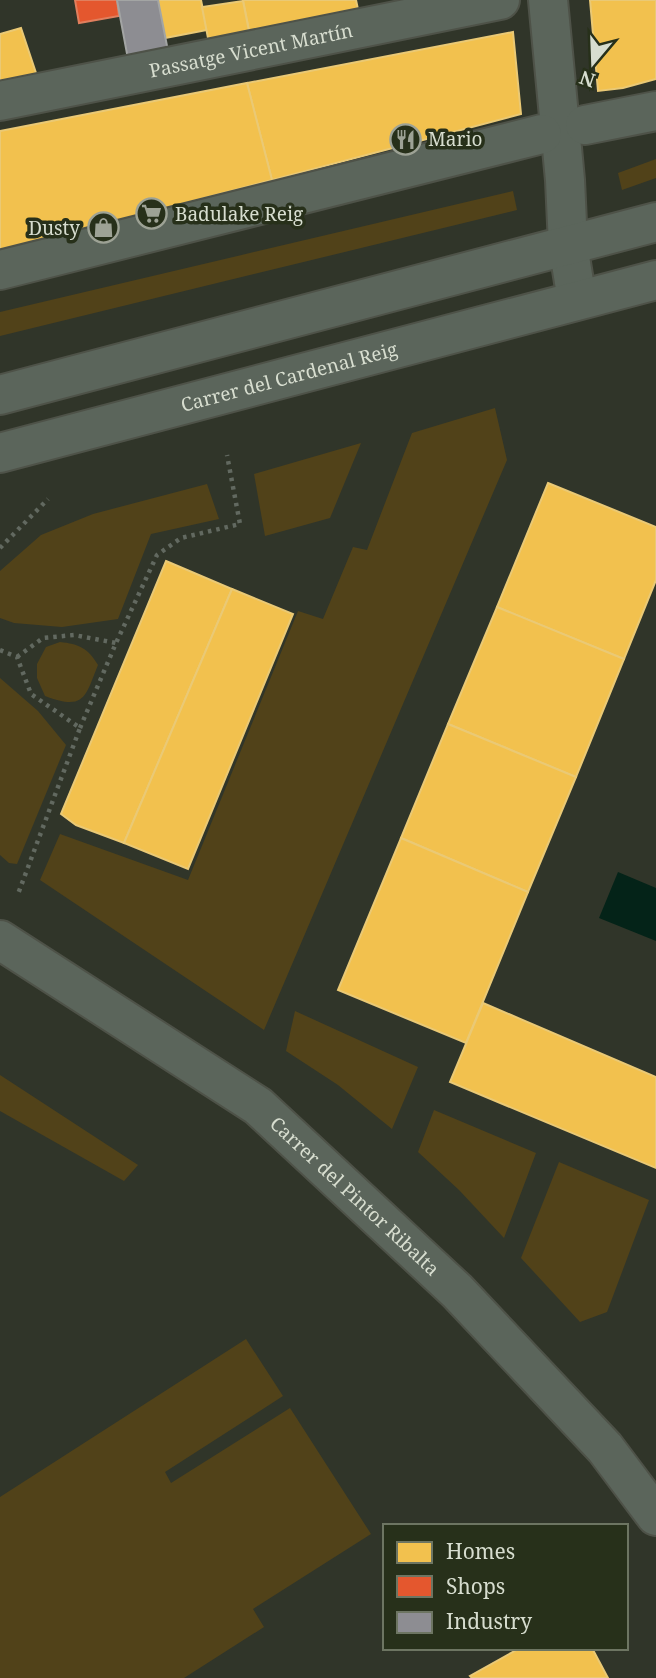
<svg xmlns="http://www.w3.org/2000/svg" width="656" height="1678" font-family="'Noto Serif',serif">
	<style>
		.green { fill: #514219 }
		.water { fill: #042318 }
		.homes { fill: #f2c14e; stroke: #eac975; stroke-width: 2 }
		.shops { fill: #e4572e; stroke: #e07f5e; stroke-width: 2 }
		.industry { fill: #8d8d92; stroke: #a3a5a4; stroke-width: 2 }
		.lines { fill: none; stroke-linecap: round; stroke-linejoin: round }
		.minor-casing { stroke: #4e5248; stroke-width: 42 }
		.path { stroke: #626960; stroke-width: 4.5; stroke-dasharray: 3.5 5; stroke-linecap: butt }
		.minor { stroke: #5b655b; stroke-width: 38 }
		.labels { text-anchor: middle; stroke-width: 7; stroke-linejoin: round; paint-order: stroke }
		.street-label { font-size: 19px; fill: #d7ddcf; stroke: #27301a }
		.poi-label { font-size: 19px; fill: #d7ddcf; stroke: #27301a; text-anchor: start }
	</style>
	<rect width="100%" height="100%" fill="#303529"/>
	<g class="green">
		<path d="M 656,159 L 656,178 L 622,190 L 618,173 Z"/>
		<path d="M 513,191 L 517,210 L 0,336 L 0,312 Z"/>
		<path d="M 495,408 L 507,460 L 264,1030 L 40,880 L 60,834 L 188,880 L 298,611 L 323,619 L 353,547 L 367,550 L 412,433 Z"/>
		<path d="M 361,443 L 330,518 L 265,536 L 254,474 Z"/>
		<path d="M 207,484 L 219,519 L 151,534 L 118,619 L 62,627 L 14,623 L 0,618 L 0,571 L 41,535 L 93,514 Z"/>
		<path d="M 60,642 C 79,644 88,648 98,665 C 85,697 85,711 45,696 L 37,678 L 37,664 L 46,647 Z"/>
		<path d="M 0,678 L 38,711 L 66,745 L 17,864 L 9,863 L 0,855 Z"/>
		<path d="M 295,1011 L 418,1067 L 392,1129 L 338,1085 L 286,1051 Z"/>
		<path d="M 0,1075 L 138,1165 L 124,1181 L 0,1111 Z"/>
		<path d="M 434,1110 L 536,1153 L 504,1238 L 459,1190 L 418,1152 Z"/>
		<path d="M 559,1162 L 649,1200 L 607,1312 L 580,1322 L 521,1258 Z"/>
		<path d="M 246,1339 L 283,1396 L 165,1472 L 171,1483 L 290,1408 L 371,1534 L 253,1609 L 264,1627 L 184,1678 L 0,1678 L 0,1497 Z"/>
	</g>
	<path class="water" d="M 618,872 L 656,888 L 656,941 L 599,918 Z"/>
	<g class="homes">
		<path d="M 158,0 L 201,0 L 207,30 L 165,38 Z"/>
		<path d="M 243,0 L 356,0 L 359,14 L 250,36 Z"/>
		<path d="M 590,0 L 656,0 L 656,79 L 623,88 L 598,91 Z"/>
		<path d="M 243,1 L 250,36 L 209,43 L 202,7 Z"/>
		<path d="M 21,28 L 37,76 L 0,83 L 0,34 Z"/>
		<path d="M 513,32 L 521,114 L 272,180 L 247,83 Z"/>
		<path d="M 247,83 L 272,180 L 0,252 L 0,131 Z"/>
		<path d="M 548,483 L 656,527 L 656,580 L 624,659 L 497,607 Z"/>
		<path d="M 166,561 L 232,589 L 124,843 L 76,825 L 61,814 Z"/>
		<path d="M 232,589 L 293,614 L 188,869 L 124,843 Z"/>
		<path d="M 497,607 L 624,659 L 576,777 L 448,724 Z"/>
		<path d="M 448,724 L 576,777 L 528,892 L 401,838 Z"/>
		<path d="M 401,838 L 528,892 L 466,1043 L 338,990 Z"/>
		<path d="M 483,1003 L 656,1077 L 656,1168 L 450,1082 Z"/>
		<path d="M 520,1648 L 592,1648 L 608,1678 L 472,1678 L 470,1676 Z"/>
	</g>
	<path class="shops" d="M 75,0 L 117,0 L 119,16 L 79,23 Z"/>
	<path class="industry" d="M 117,0 L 158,0 L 168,51 L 128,59 Z"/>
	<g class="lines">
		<defs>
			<g id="minor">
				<path d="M 548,0 L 565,180 L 568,245 L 577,300"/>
				<path id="s1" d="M 0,101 L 500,0"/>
				<path d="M 585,125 L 656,111"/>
				<path d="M 0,270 L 542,134"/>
				<path d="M 0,395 L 656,222"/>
				<path id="s2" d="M 0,453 L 656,280"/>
				<path id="s3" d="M 0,940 L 258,1106 L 457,1291 L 605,1448 L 656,1516"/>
			</g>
		</defs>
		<use href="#minor" class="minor-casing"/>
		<g class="path">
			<path d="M 0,548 L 48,499"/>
			<path d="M 0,650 L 17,657 L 31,694 L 80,728 L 18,894"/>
			<path d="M 17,657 L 43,638 L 74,635 L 116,643"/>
			<path d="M 80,728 L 116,643 L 157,555 L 181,538 L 240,524 L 227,455"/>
		</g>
		<use href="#minor" class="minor"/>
	</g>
	<defs>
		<symbol id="restaurant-ring" viewBox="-11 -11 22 22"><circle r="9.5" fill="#27301a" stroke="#9da295" stroke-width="1.5"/><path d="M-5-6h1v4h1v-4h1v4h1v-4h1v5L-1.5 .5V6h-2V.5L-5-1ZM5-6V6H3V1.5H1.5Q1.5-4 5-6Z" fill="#9da295"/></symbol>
		<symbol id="supermarket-ring" viewBox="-11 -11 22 22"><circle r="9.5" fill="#27301a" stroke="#9da295" stroke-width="1.5"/><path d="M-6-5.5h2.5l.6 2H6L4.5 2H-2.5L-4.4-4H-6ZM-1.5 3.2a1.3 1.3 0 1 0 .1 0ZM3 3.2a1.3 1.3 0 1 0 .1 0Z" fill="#9da295"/></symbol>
		<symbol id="shop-ring" viewBox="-11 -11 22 22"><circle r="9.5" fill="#27301a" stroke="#9da295" stroke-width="1.5"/><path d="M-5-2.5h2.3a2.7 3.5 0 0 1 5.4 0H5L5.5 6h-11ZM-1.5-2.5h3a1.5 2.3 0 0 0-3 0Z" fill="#9da295"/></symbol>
	</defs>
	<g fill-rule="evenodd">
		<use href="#restaurant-ring" x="388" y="122" width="35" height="35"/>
		<use href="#supermarket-ring" x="134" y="196" width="35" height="35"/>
		<use href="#shop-ring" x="86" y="210" width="35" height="35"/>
	</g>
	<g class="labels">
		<g class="street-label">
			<text dy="7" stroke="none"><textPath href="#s1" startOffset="256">Passatge Vicent Martín</textPath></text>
			<text dy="7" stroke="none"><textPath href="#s2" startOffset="299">Carrer del Cardenal Reig</textPath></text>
			<text dy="7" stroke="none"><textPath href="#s3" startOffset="439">Carrer del Pintor Ribalta</textPath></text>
		</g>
		<g class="poi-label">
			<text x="428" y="146">Mario</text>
			<text x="175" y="221">Badulake Reig</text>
			<text x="80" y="235" text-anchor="end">Dusty</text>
		</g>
	</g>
	<rect x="383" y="1524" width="245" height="126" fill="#27301a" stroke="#6d7562" stroke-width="2"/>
	<rect x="397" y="1542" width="35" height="21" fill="#f2c14e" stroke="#6d7562" stroke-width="2"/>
	<text x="446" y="1559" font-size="21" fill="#d7ddcf">Homes</text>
	<rect x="397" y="1576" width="35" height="21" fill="#e4572e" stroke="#6d7562" stroke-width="2"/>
	<text x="446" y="1594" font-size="21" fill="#d7ddcf">Shops</text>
	<rect x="397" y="1612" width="35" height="21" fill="#8d8d92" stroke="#6d7562" stroke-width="2"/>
	<text x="446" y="1629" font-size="21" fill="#d7ddcf">Industry</text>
	<g transform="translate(593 63) rotate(199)" stroke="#27301a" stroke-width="5" paint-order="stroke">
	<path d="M0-5L12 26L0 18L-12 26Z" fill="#d7ddcf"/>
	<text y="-10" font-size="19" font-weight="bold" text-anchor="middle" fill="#d7ddcf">N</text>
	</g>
</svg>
